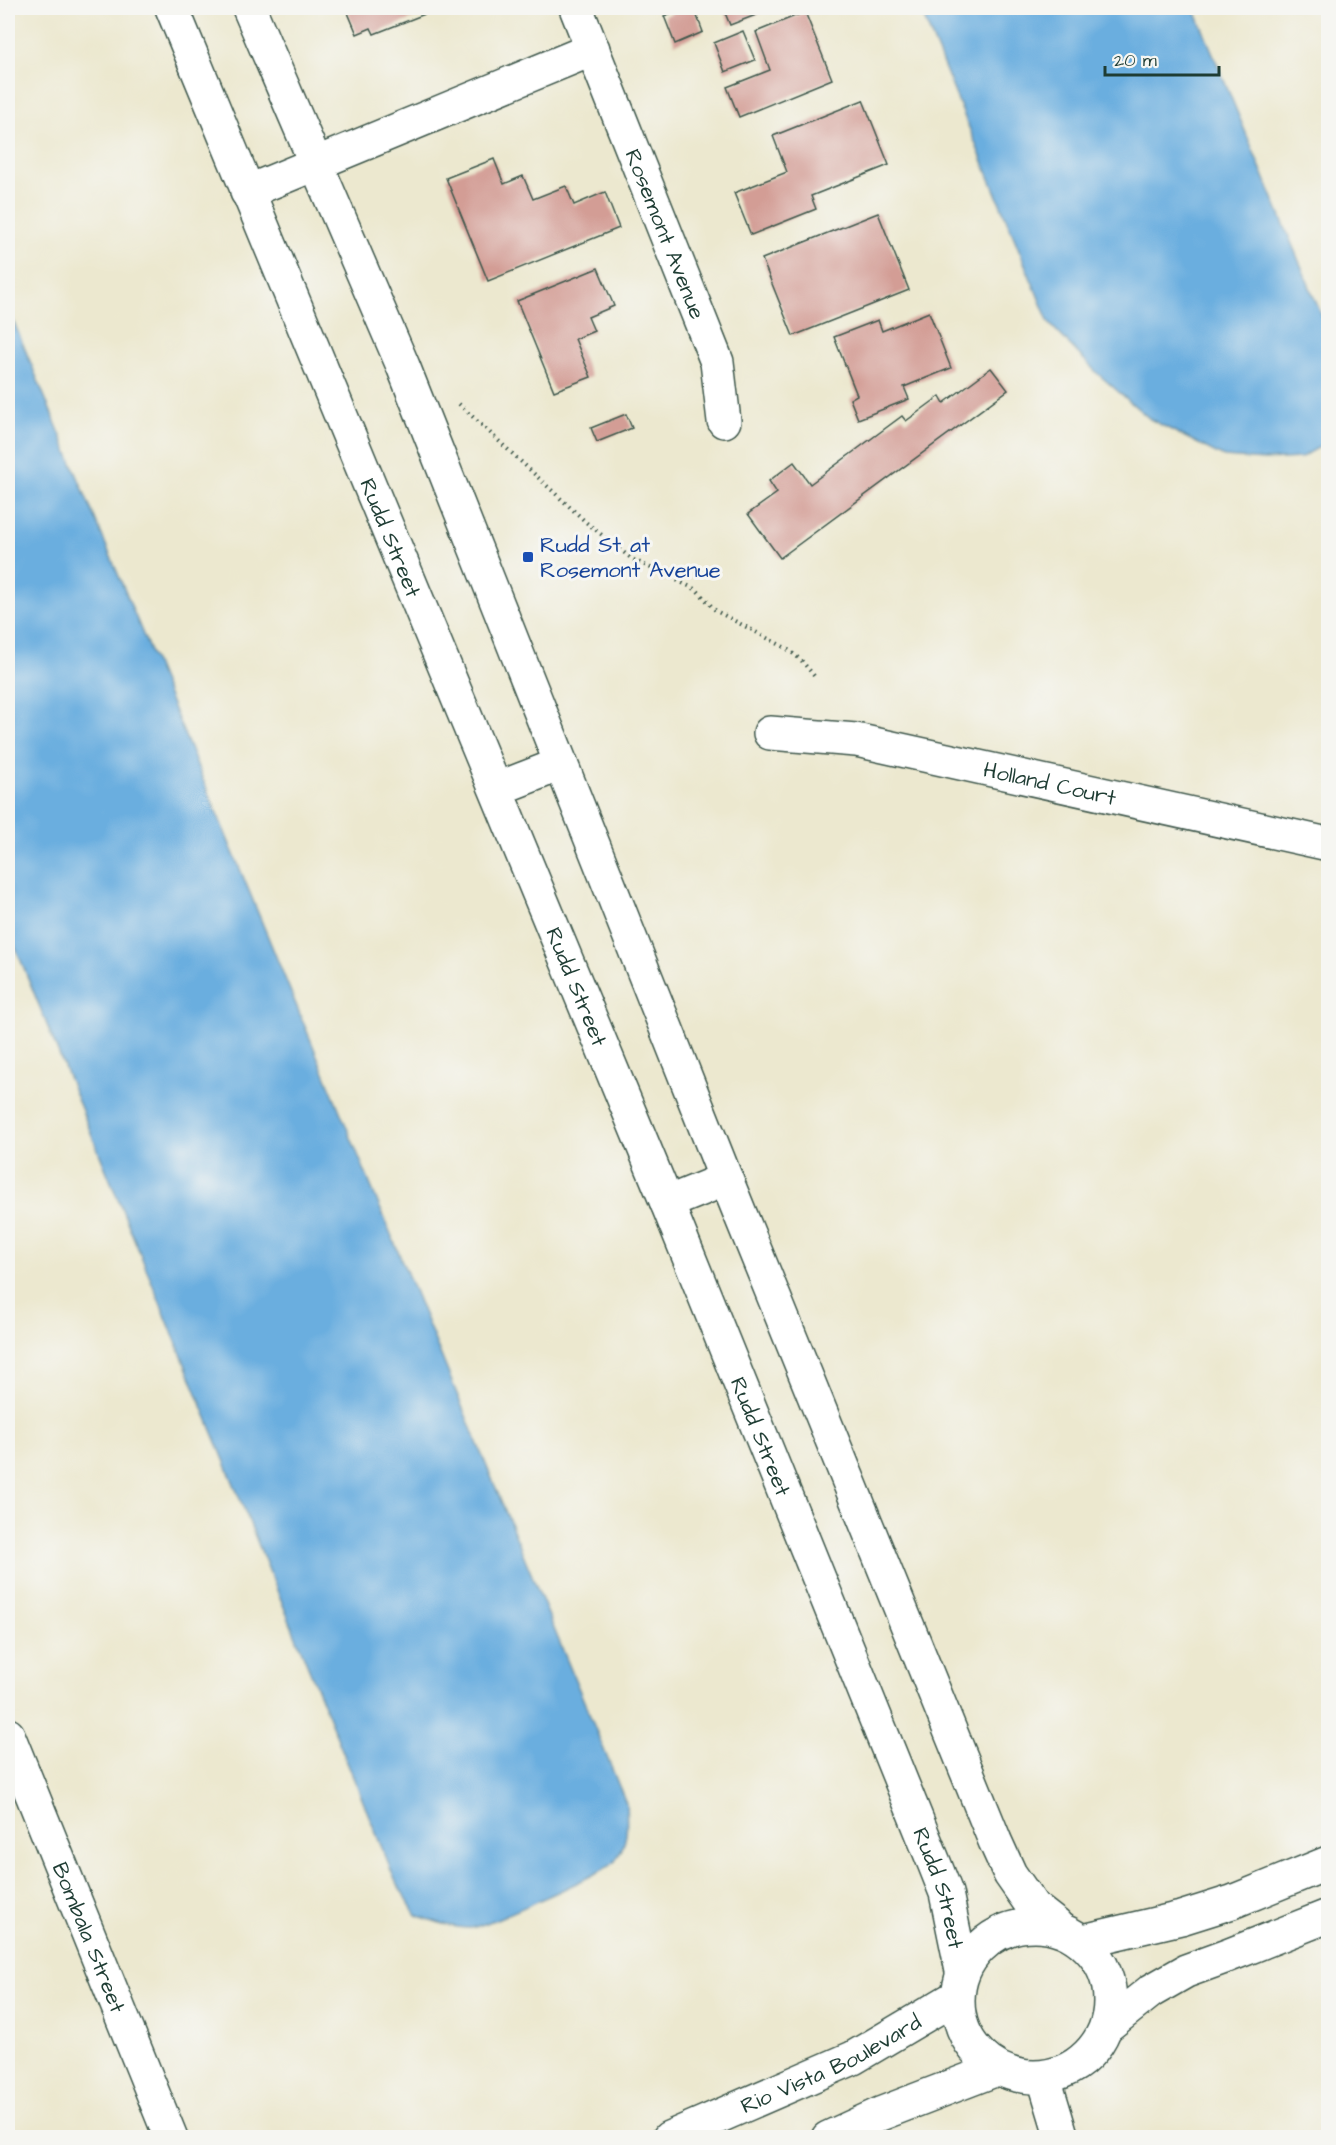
<svg xmlns="http://www.w3.org/2000/svg" width="1336" height="2145" font-family="'Architects Daughter',sans-serif">
	<style>
		.water { fill: #6aaedf; stroke: #44768a; stroke-width: 1.5 }
		.building { fill: #d39d95 }
		.lines { fill: none; stroke-linecap: round; stroke-linejoin: round }
		.minor-casing { stroke: #3e574b; stroke-width: 36 }
		.tertiary-casing { stroke: #3e574b; stroke-width: 36 }
		.path { stroke: #3e574b; stroke-width: 4; stroke-dasharray: 1.5 4.5; stroke-linecap: butt }
		.minor { stroke: #fff; stroke-width: 33 }
		.tertiary { stroke: #fff; stroke-width: 33 }
		.transit-dot { fill: #1a4fb4; stroke: #f6f6f2; stroke-width: 2 }
		.labels { text-anchor: middle; stroke-width: 6; stroke-linejoin: round; paint-order: stroke }
		.street-label { font-size: 22px; fill: #1f3d34; stroke: #f6f6f2 }
		.transit-label { font-size: 22px; fill: #164399; stroke: #f6f6f2; text-anchor: start }
	</style>
	<rect width="100%" height="100%" fill="#f6f6f2"/>
	<filter id="ink" filterUnits="userSpaceOnUse"><feTurbulence type="fractalNoise" baseFrequency=".0167" numOctaves="2"/><feDisplacementMap in="SourceGraphic" scale="12" xChannelSelector="R" yChannelSelector="G"/><feConvolveMatrix kernelMatrix="1 2 1 2 8 2 1 2 1" color-interpolation-filters="sRGB"/></filter>
	<filter id="wash" filterUnits="userSpaceOnUse"><feTurbulence type="fractalNoise" baseFrequency=".008" numOctaves="4" result="noise"/><feDisplacementMap in="SourceGraphic" scale="24" xChannelSelector="R" yChannelSelector="G"/><feGaussianBlur stdDeviation="1.35" result="paint"/><feColorMatrix in="noise" values="0 0 0 0 0 0 0 0 0 0 0 0 0 0 0 0 0 1.4 0 .05"/><feComposite in="paint" operator="in"/></filter>
	<g filter="url(#wash)">
		<rect width="100%" height="100%" fill="#ece8cf"/>
		<g class="water">
			<path d="M 920,8 L 1194,8 L 1328,331 L 1328,438 L 1325,444 L 1300,458 L 1265,460 L 1224,457 L 1150,419 L 1097,373 L 1049,323 Z"/>
			<path d="M 8,308 L 626,1803 C 627,1826 629,1841 615,1861 C 608,1871 483,1927 470,1928 C 452,1928 433,1921 416,1915 L 395,1880 L 8,929 Z"/>
		</g>
		<g id="blocks">
			<g class="building">
				<path d="M 346,8 L 440,8 L 374,34 L 371,28 L 357,34 Z"/>
				<path d="M 459,8 L 478,8 L 462,14 Z"/>
				<path d="M 685,8 L 694,8 L 703,32 L 675,44 L 664,16 Z"/>
				<path d="M 723,8 L 774,8 L 730,25 Z"/>
				<path d="M 805,12 L 832,79 L 739,117 L 727,87 L 770,70 L 756,32 Z"/>
				<path d="M 743,31 L 755,60 L 725,72 L 714,43 Z"/>
				<path d="M 863,100 L 889,165 L 811,196 L 816,209 L 751,235 L 734,193 L 787,172 L 773,136 Z"/>
				<path d="M 494,159 L 504,184 L 523,176 L 533,199 L 566,186 L 574,205 L 605,192 L 619,228 L 488,281 L 446,178 Z"/>
				<path d="M 878,213 L 909,290 L 793,336 L 762,259 Z"/>
				<path d="M 598,268 L 614,306 L 588,317 L 594,331 L 575,339 L 591,377 L 554,391 L 517,301 Z"/>
				<path d="M 929,312 L 951,368 L 904,387 L 909,399 L 858,419 L 850,399 L 857,395 L 834,337 L 878,320 L 882,331 Z"/>
				<path d="M 991,368 L 1008,390 L 780,558 L 748,514 L 777,493 L 769,481 L 794,462 L 810,484 L 902,416 L 906,421 L 940,396 L 944,403 Z"/>
				<path d="M 626,414 L 632,428 L 597,442 L 591,428 Z"/>
			</g>
		</g>
	</g>
	<g filter="url(#ink)">
		<use href="#blocks" fill-opacity="0" stroke="#3e574b" stroke-width="1.5"/>
		<g class="lines">
			<defs>
				<g id="minor">
					<path id="s1" d="M 172,8 L 667,1203 L 935,1865 L 946,1893 L 962,1971"/>
					<path d="M 249,8 L 403,366 L 726,1179 L 995,1841 L 1010,1874 L 1033,1907 L 1056,1925"/>
					<path id="s2" d="M 576,8 L 717,362 L 724,421"/>
					<path d="M 247,192 L 593,49"/>
					<path id="s3" d="M 770,733 L 856,740 L 1328,844"/>
					<path d="M 497,789 L 561,764"/>
					<path d="M 667,1203 L 726,1179"/>
					<path id="s4" d="M 8,1735 L 171,2138"/>
					<path d="M 1044,2078 L 1062,2138"/>
				</g>
				<g id="tertiary">
					<circle cx="1034" cy="2001" r="76"/>
					<path d="M 1083,1941 L 1181,1918 L 1232,1902 L 1328,1863"/>
					<path d="M 1107,2026 L 1151,1991 L 1186,1971 L 1227,1956 L 1328,1916"/>
					<path id="s5" d="M 669,2138 L 853,2058 L 956,1997"/>
					<path d="M 828,2138 L 880,2114 L 997,2069"/>
				</g>
			</defs>
			<use href="#minor" class="minor-casing"/>
			<use href="#tertiary" class="tertiary-casing"/>
			<path class="path" d="M 459,404 L 587,523 L 632,559 L 697,590 L 716,611 L 786,648 L 801,660 L 816,678"/>
			<use href="#minor" class="minor"/>
			<use href="#tertiary" class="tertiary"/>
		</g>
	</g>
	<rect class="transit-dot" x="522" y="551" width="12" height="12" rx="3"/>
	<g class="labels">
		<g class="street-label">
			<text dy="8" stroke="none"><textPath href="#s2" startOffset="243">Rosemont Avenue</textPath></text>
			<text dy="8" stroke="none"><textPath href="#s1" startOffset="573">Rudd Street</textPath></text>
			<text dy="8" stroke="none"><textPath href="#s3" startOffset="285">Holland Court</textPath></text>
			<text dy="8" stroke="none"><textPath href="#s1" startOffset="1059">Rudd Street</textPath></text>
			<text dy="8" stroke="none"><textPath href="#s1" startOffset="1545">Rudd Street</textPath></text>
			<text dy="8" stroke="none"><textPath href="#s1" startOffset="2031">Rudd Street</textPath></text>
			<text dy="8" stroke="none"><textPath href="#s4" startOffset="218">Bombala Street</textPath></text>
			<text dy="8" stroke="none"><textPath href="#s5" startOffset="178">Rio Vista Boulevard</textPath></text>
		</g>
		<g class="transit-label">
			<text x="540" y="552">Rudd St at<tspan x="540" dy="25">Rosemont Avenue</tspan></text>
		</g>
	</g>
	<rect width="1336" height="2145" fill="none" stroke="#f6f6f2" stroke-width="30"/>
	<path d="M1105 66v9h114v-9" fill="none" stroke="#1f3d34" stroke-width="3"/>
	<text x="1114" y="66" font-size="18" fill="#1f3d34" stroke="#f6f6f2" stroke-width="4.5" paint-order="stroke">20 m</text>
</svg>
